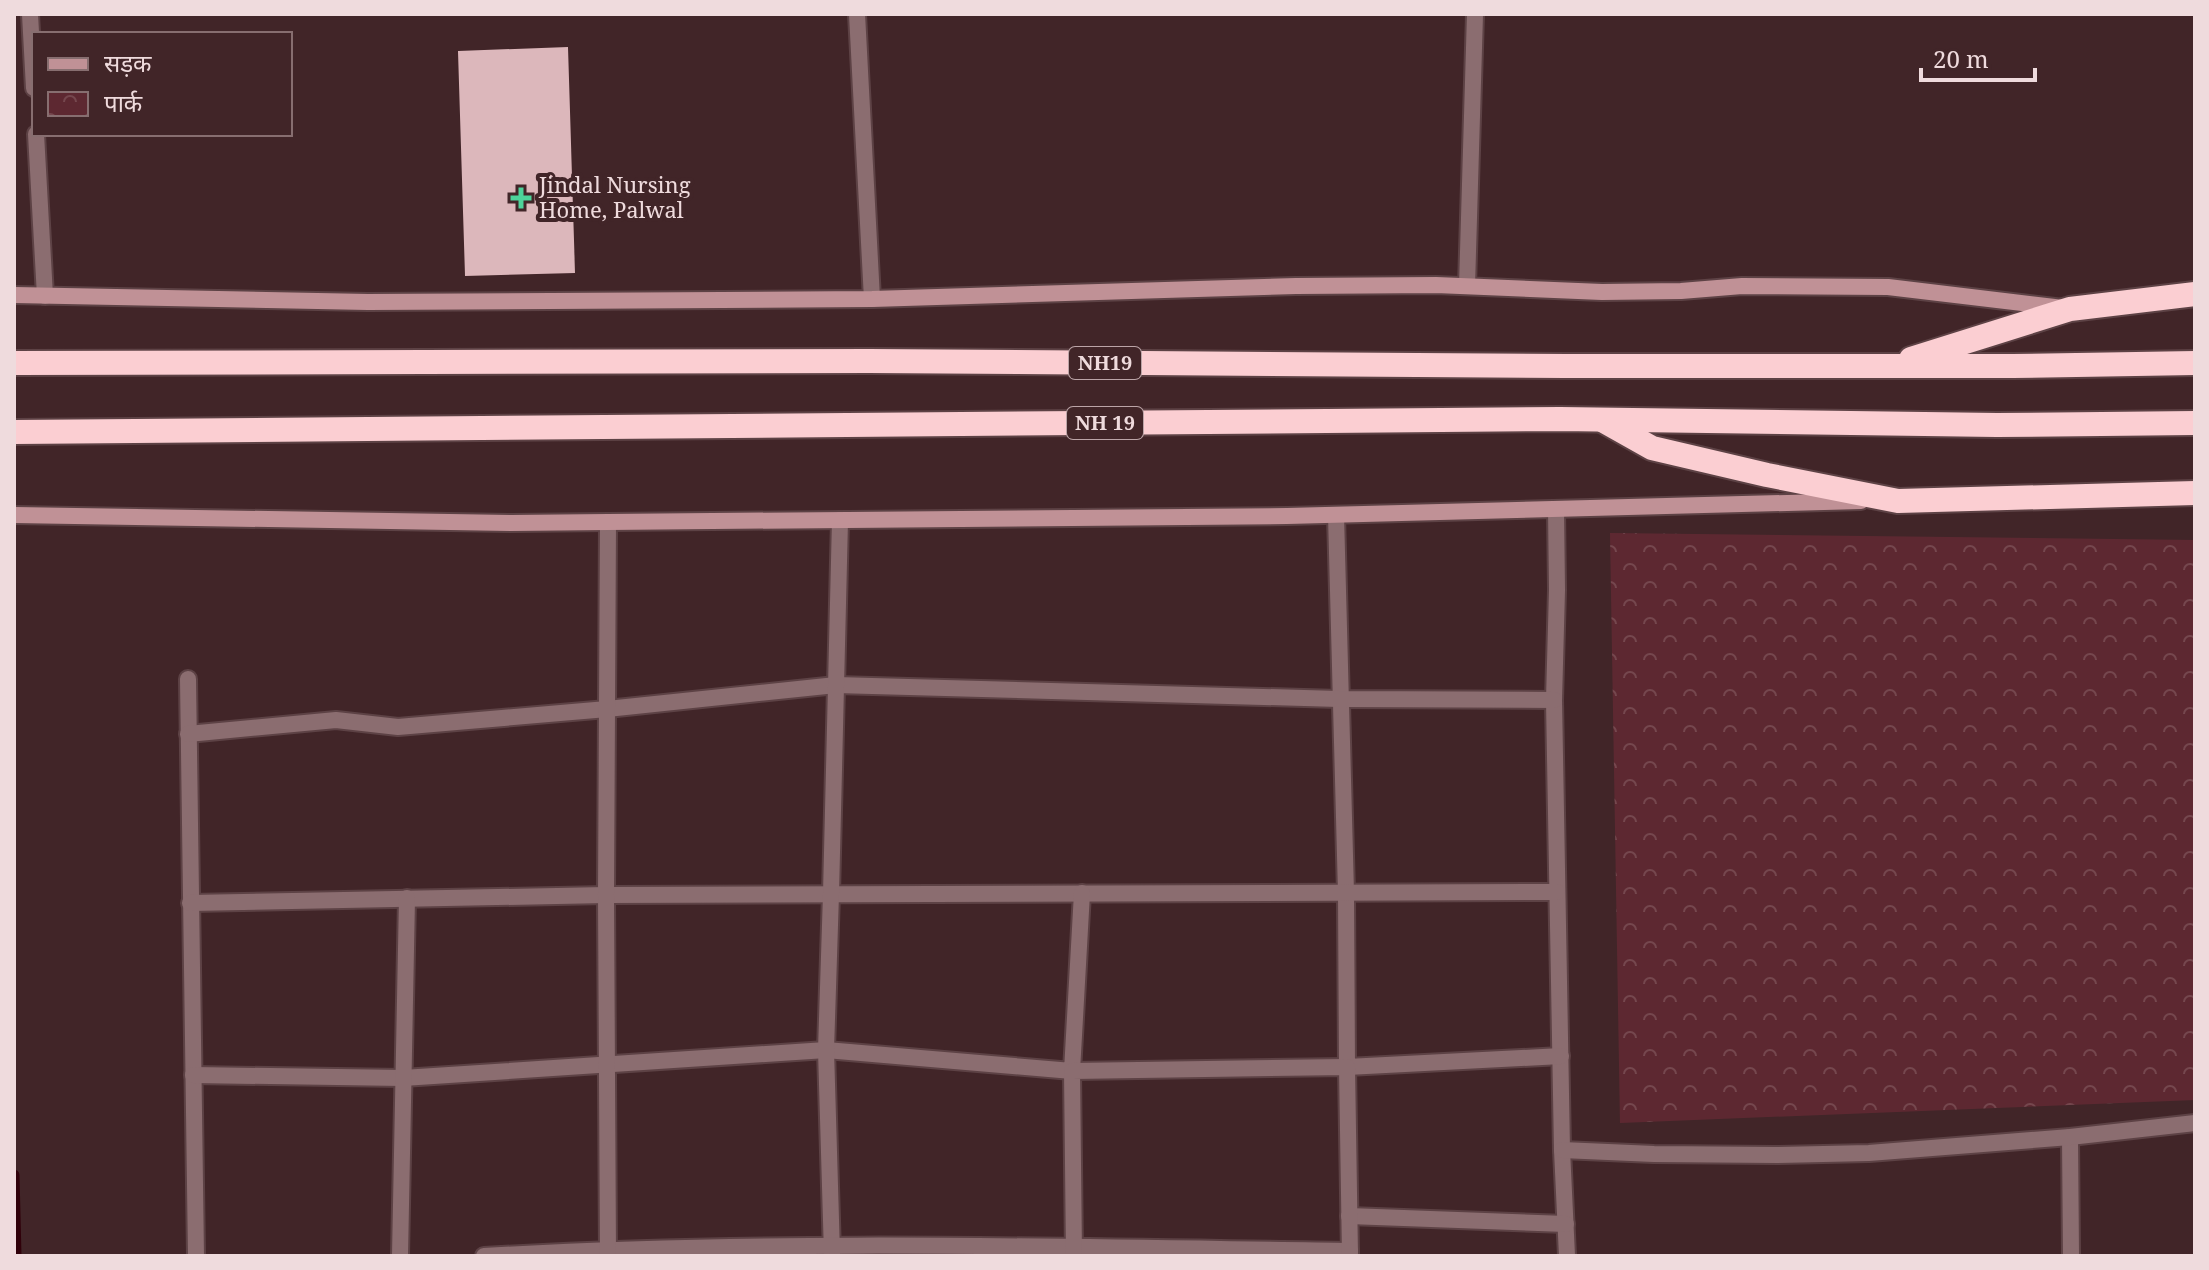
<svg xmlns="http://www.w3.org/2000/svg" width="2209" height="1270" font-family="'Noto Serif','Noto Sans Devanagari',serif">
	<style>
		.park { fill: url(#park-crowns) }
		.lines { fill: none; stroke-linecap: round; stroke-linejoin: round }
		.stream { stroke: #30000a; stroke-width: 11 }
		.building { fill: #dcb7bb }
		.street-casing { stroke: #5d4245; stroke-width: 20 }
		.secondary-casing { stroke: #5d4245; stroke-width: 20 }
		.highway-casing { stroke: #5d4245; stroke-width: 28 }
		.street { stroke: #8b6d70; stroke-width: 16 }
		.secondary { stroke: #c09196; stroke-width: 16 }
		.highway { stroke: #fbced2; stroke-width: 24 }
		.poi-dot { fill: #4dd39a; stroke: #412528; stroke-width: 3 }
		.labels { text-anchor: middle; stroke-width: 8; stroke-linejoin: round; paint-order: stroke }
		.shield { fill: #412528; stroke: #bba4a7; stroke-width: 2 }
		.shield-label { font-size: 20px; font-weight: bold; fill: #efdbdd }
		.poi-label { font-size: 22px; fill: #efdbdd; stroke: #412528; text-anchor: start }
	</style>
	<defs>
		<pattern id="park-crowns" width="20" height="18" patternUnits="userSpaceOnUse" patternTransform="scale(2)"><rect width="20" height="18" fill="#5d2831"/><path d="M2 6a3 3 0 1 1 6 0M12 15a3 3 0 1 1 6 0" fill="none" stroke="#75474e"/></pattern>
	</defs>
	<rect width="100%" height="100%" fill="#412528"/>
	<path class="park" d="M 1610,533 L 2195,540 L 2195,1100 L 1620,1123 Z"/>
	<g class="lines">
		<path class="stream" d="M 14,1175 L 16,1256"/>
	</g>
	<path class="building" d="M 568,47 L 575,273 L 465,276 L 458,51 Z"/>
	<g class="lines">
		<defs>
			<g id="street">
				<path d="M 30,14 L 34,88"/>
				<path d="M 857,14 L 872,299"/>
				<path d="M 36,134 L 45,296"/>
				<path d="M 1467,286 L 1475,14"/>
				<path d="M 1556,509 L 1557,590 L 1554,700 L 1562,1150 L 1567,1256"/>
				<path d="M 1336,515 L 1346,893 L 1347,1067 L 1561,1056"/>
				<path d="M 188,679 L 196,1256"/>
				<path d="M 188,734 L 336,720 L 398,727 L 607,709 L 836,685 L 1339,699 L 1554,700"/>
				<path d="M 190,903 L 606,895 L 1557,892"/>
				<path d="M 193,1075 L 403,1078 L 826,1050 L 1072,1071 L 1082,893"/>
				<path d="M 2070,1137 L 2071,1256"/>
				<path d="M 1562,1150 L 1654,1154 L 1776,1155 L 1869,1153 L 2070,1137 L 2195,1123"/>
				<path d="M 1349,1216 L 1566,1224"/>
				<path d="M 832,1254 L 826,1050 L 831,894 L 840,520"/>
				<path d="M 400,1256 L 407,898"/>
				<path d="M 484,1256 C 772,1239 1061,1247 1350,1251"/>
				<path d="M 608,1256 L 606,895 L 608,522"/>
				<path d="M 1074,1256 L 1072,1071 L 1347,1067 L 1350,1256"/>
			</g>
			<g id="secondary">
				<path d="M 14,295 L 368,302 L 872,299 L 1296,286 L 1436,285 L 1602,292 L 1681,291 L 1742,286 L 1888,287 L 2063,308"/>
				<path d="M 14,515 L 511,523 L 608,522 L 1287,516 L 1861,501"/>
			</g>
			<g id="highway">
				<path d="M 1911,359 L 2070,309 L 2195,294"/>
				<path d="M 14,363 L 869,361 L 1566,366 L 2013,366 L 2195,363"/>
				<path d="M 1604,421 L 1652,448 L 1767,475 L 1898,501 L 2195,493"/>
				<path d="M 14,432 L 1560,419 L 1997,425 L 2195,423"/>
			</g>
		</defs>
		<use href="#street" class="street-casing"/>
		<use href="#secondary" class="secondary-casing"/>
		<use href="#highway" class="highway-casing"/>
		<use href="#street" class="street"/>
		<use href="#secondary" class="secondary"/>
		<use href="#highway" class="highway"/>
	</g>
	<path class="poi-dot" d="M517 186h8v8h8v8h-8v8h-8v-8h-8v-8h8z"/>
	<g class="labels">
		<g class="shield">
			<rect x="1069" y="347" width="72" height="32" rx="6"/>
			<rect x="1067" y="407" width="76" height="32" rx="6"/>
		</g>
		<g class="shield-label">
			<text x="1105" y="370">NH19</text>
			<text x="1105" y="430">NH 19</text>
		</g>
		<g class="poi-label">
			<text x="539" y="193">Jindal Nursing<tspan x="539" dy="25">Home, Palwal</tspan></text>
		</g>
	</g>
	<rect width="2209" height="1270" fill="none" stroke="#efdbdd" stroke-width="32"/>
	<rect x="32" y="32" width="260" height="104" fill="#412528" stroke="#876e70" stroke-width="2"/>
	<rect x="48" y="58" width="40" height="12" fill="#c09196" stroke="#876e70" stroke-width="2"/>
	<text x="104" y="72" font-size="24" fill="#efdbdd">सड़क</text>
	<rect x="48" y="92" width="40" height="24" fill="url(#park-crowns)" stroke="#876e70" stroke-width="2"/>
	<text x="104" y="112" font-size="24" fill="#efdbdd">पार्क</text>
	<path d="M1921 68v12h114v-12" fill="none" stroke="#efdbdd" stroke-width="4"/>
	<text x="1933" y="68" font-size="24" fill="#efdbdd" stroke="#412528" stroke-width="6" paint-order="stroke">20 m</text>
</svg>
